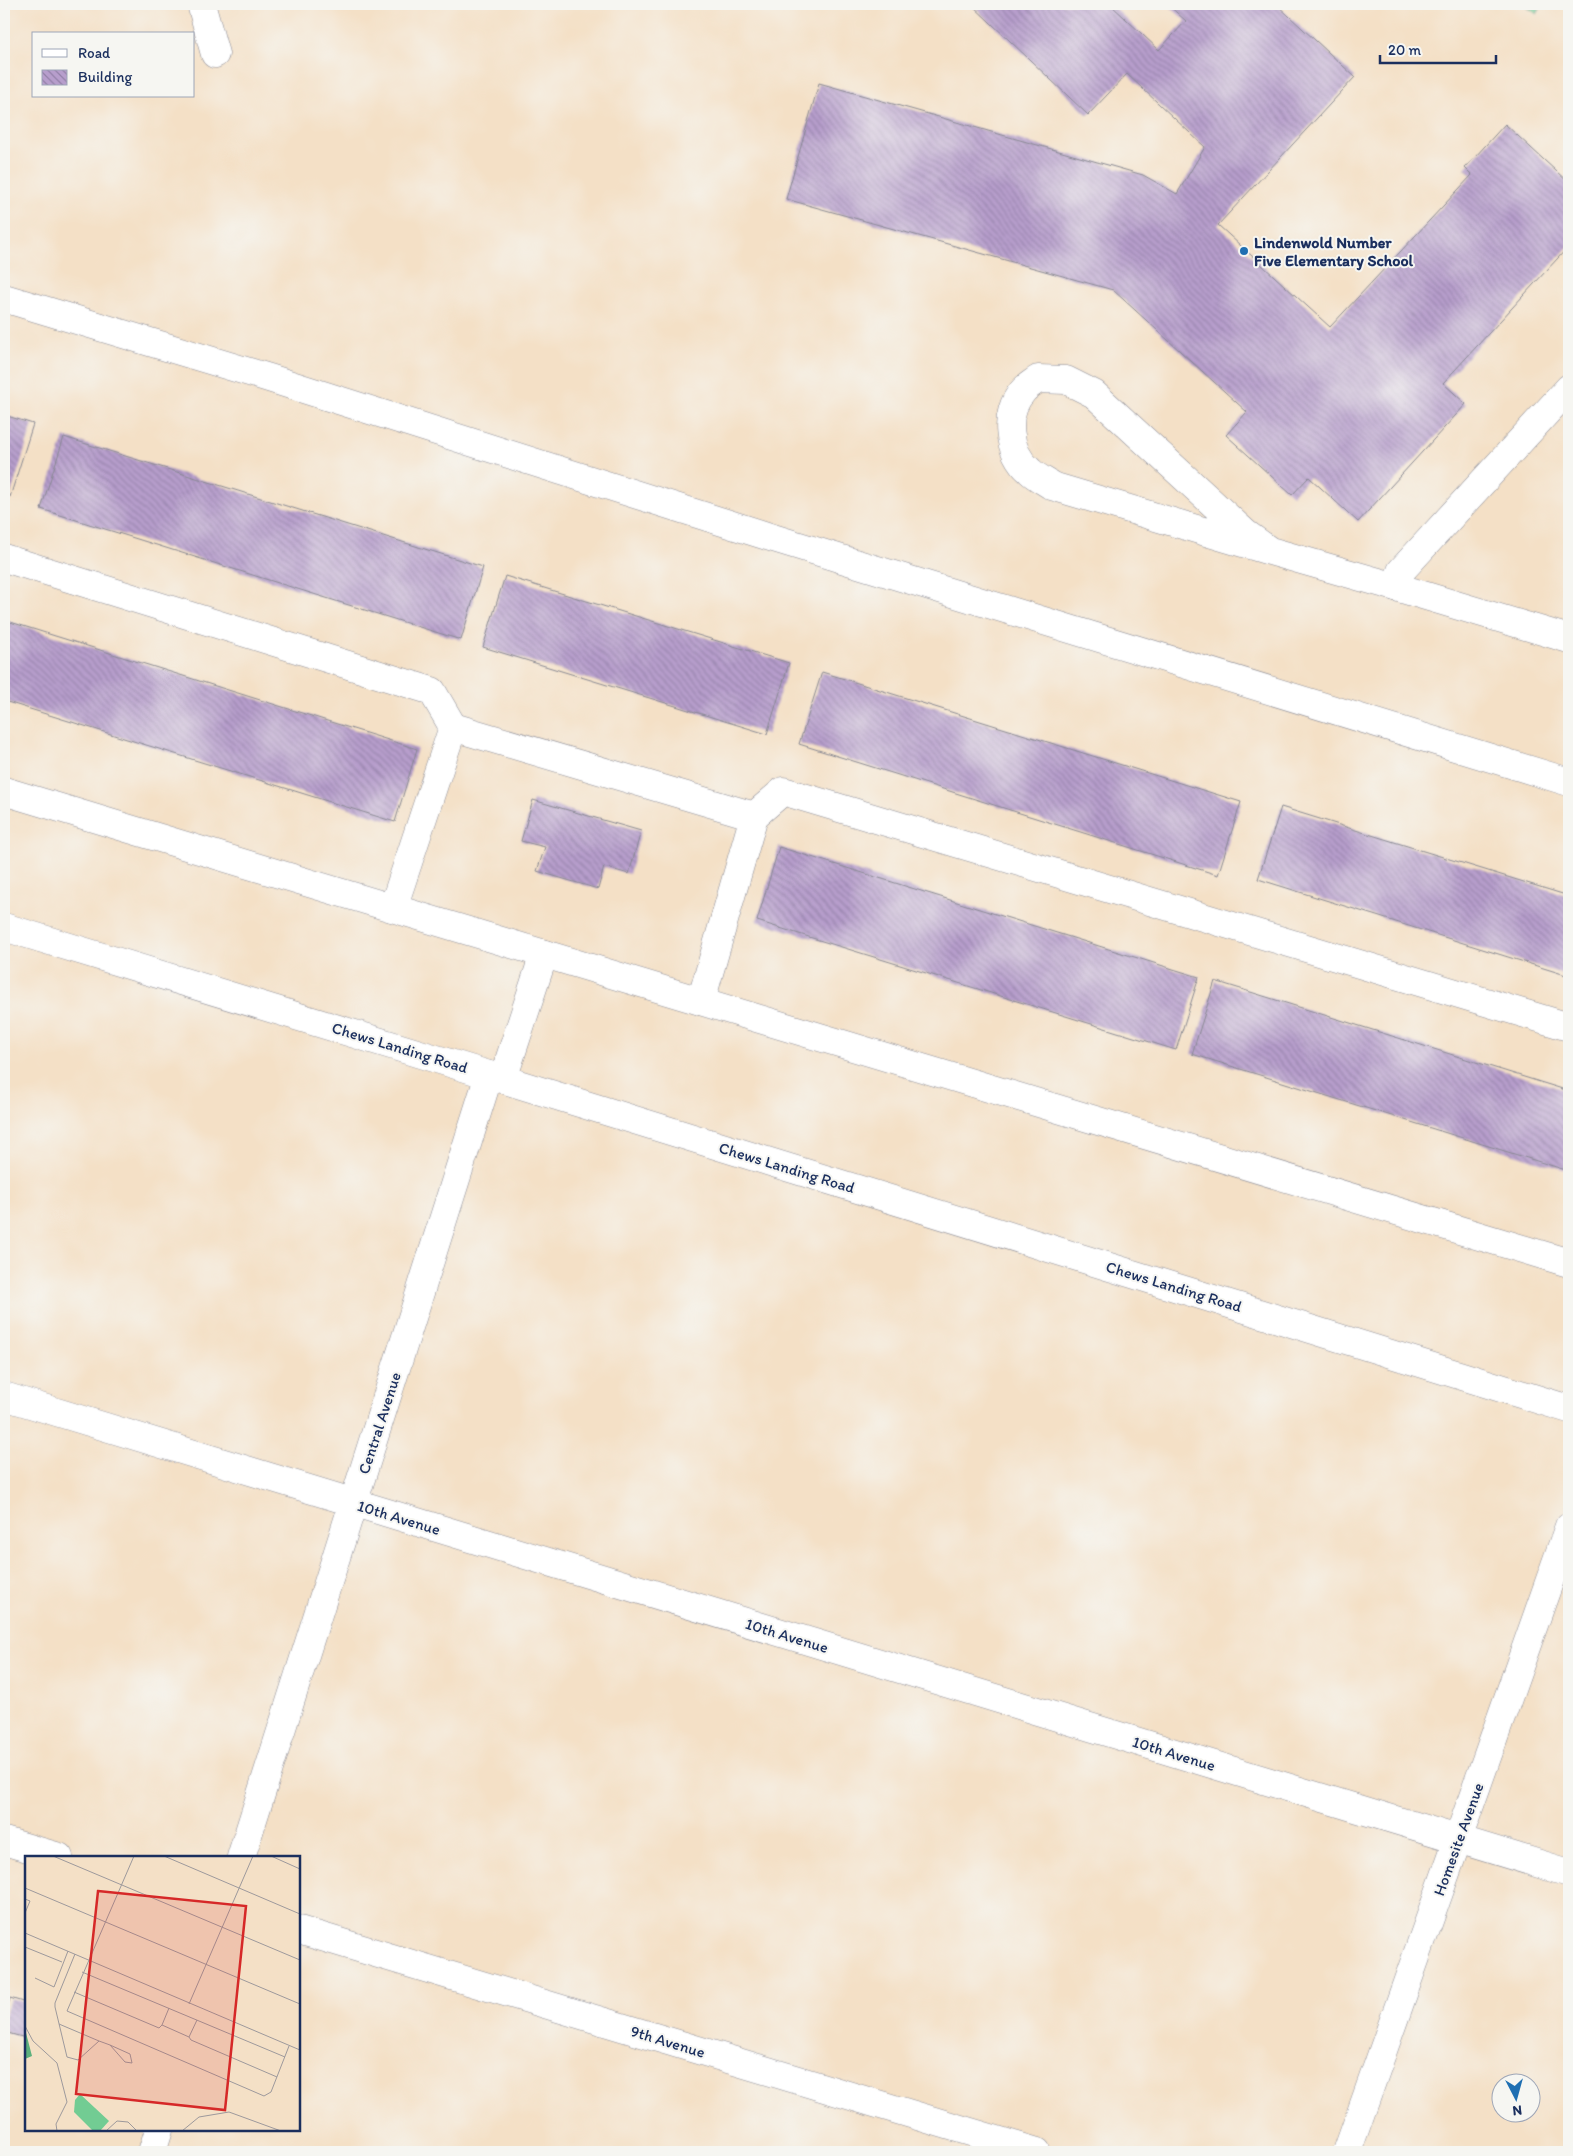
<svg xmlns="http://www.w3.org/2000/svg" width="1573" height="2156" font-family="Itim,sans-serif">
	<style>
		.park { fill: url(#park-crowns); stroke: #467e78 }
		.building { fill: url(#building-back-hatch) }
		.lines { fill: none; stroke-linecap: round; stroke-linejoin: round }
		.minor-casing { stroke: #888892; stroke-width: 29 }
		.minor { stroke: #fff; stroke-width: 28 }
		.poi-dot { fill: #1f6fb2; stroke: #f6f6f2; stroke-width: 2 }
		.labels { text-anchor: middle; stroke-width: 4; stroke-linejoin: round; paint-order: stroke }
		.poi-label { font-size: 16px; font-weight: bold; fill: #1b2f5e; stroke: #f6f6f2; text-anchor: start }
		.street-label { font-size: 16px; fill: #1b2f5e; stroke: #f6f6f2 }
		.inset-road { fill: none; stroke: #9d999c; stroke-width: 1 }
		.view { fill: #d62828; fill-opacity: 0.15; stroke: #d62828; stroke-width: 2.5 }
		.inset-edge { fill: none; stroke: #1b2f5e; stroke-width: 2.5 }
	</style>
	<defs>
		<pattern id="park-crowns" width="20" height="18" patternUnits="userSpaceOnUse" patternTransform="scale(1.25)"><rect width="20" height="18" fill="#72cc93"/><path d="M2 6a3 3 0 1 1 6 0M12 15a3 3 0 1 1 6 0" fill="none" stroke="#5da67b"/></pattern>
		<pattern id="building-back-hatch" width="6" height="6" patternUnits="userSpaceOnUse" patternTransform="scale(1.25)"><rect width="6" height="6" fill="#b79ecc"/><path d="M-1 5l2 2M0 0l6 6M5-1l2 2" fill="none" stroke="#9481a9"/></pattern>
	</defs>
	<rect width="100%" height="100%" fill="#f6f6f2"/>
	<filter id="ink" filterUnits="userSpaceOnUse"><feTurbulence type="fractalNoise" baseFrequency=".02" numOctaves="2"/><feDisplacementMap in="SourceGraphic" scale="10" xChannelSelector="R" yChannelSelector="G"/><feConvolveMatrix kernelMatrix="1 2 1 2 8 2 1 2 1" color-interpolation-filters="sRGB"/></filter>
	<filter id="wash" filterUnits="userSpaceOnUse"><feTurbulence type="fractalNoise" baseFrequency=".0096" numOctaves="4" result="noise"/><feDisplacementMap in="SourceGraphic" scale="20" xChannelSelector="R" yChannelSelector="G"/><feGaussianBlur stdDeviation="1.12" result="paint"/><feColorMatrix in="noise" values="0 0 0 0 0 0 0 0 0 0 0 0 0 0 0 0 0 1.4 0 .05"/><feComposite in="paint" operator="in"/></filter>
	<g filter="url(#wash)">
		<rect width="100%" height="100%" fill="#f4e0c6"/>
		<path class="park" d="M 1523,4 L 1543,4 L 1537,14 Z"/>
		<g id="blocks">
			<g class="building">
				<path d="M 971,4 L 1110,4 L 1159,50 L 1186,21 L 1167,4 L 1276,4 L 1355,77 L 1218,225 L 1330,327 L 1472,175 L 1465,168 L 1505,124 L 1569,183 L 1569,246 L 1443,383 L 1466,404 L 1358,522 L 1309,477 L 1292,495 L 1226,435 L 1247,412 L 1113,290 L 786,199 L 819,83 L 1143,175 L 1177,194 L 1205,147 L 1127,74 L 1088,115 Z"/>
				<path d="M 4,415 L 33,424 L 10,497 L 4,495 Z"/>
				<path d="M 64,437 L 483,567 L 461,640 L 41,509 Z"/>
				<path d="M 505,576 L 789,663 L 767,734 L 483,647 Z"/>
				<path d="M 4,620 L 417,749 L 395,822 L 4,701 Z"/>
				<path d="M 822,672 L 1241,802 L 1218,875 L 799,744 Z"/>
				<path d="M 533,800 L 641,831 L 629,874 L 604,867 L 598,889 L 537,871 L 545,847 L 521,841 Z"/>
				<path d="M 1281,807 L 1569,896 L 1569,976 L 1258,879 Z"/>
				<path d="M 779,847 L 1199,977 L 1176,1050 L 757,921 Z"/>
				<path d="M 1215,981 L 1569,1091 L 1569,1171 L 1192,1054 Z"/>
				<path d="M 10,1998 L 26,2003 L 26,2038 L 4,2032 L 4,2019 Z"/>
			</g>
		</g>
	</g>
	<g filter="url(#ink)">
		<use href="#blocks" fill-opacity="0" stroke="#888892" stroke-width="1"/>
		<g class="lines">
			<defs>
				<g id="minor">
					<path d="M 201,4 L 215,54"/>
					<path d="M 4,298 L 269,378 L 770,537 L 1569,782"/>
					<path d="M 1569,388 L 1401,571 L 1396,587 L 1569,639"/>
					<path d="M 1270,551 L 1052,486 C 1045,481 1036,477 1030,471 C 1007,452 1003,413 1023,391 C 1027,386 1033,383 1038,379 L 1066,380 L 1094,394 L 1245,533 L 1270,551 L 1396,587"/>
					<path d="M 4,558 L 432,691 L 453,727"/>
					<path d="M 4,791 L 1569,1263"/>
					<path d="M 754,816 L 783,791 L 1569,1027"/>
					<path d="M 393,908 L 453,727 L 754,816 L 701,1001"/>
					<path d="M 4,927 L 489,1075 L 1569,1409"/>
					<path d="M 503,1079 L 544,954"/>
					<path d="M 4,1396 L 1569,1873"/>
					<path d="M 4,1841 L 59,1857"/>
					<path d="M 241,1857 L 489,1075"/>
					<path d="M 299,1930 L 1037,2152"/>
					<path d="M 152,2152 L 159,2130"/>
					<path d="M 1347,2152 L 1569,1526"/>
				</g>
			</defs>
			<use href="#minor" class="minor-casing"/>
			<use href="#minor" class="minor"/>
		</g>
	</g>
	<circle class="poi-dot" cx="1244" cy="251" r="5"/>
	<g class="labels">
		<g class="poi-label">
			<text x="1254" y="248">Lindenwold Number<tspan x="1254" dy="18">Five Elementary School</tspan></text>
		</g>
		<g class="street-label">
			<text transform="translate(400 1047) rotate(17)" y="6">Chews Landing Road</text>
			<text transform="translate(787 1167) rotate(17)" y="6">Chews Landing Road</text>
			<text transform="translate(1174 1286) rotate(17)" y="6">Chews Landing Road</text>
			<text transform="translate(379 1423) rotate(-72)" y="6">Central Avenue</text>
			<text transform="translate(399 1517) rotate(17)" y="6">10th Avenue</text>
			<text transform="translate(787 1635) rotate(17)" y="6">10th Avenue</text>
			<text transform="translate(1174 1753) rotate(17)" y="6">10th Avenue</text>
			<text transform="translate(1458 1839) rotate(-70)" y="6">Homesite Avenue</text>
			<text transform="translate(668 2041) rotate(17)" y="6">9th Avenue</text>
		</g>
	</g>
	<g transform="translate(25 1856)">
		<rect width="275" height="275" fill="#f4e0c6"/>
		<path d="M 0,173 L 7,200 L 0,203 Z" fill="#5db07d"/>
		<path d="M 55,238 L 84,265 L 75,275 L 68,275 L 49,256 L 50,244 Z" fill="#72cc93"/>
		<path class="inset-road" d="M 28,0 L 275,104M 109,0 L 42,155 L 239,240 L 246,236 L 264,190M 139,0 L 275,58M 246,0 L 275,13M 0,32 L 275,148M 0,43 L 5,45 L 0,57M 0,77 L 275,194M 0,91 L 37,106M 57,116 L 260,201M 10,122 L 29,131 L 43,95M 49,136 L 134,172 L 137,169M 164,148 L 228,0M 144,152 L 137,169 L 164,181 L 172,164M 34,168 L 74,185 L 53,204 L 42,201 L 30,151 L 30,147 L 50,98M 0,170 L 8,185 L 32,207 L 42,246 L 31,268 L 32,275M 164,181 L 166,184 L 252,221M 74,185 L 85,189 L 100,206 L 107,207 L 105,198 L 85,189M 81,275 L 92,265 L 103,266 L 112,275M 157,275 L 174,261 L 204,256 L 256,275"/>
		<path class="view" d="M 73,35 L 221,50 L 200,254 L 51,238 Z"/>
		<rect width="275" height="275" class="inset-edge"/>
	</g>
	<rect width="1573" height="2156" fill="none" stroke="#f6f6f2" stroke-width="20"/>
	<rect x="32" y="32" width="162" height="65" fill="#f6f6f2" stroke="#9ea6b7"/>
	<rect x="42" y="49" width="25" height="8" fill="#ffffff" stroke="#9ea6b7"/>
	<text x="78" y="58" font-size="15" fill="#1b2f5e">Road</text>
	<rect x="42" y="70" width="25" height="15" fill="url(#building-back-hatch)" stroke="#9ea6b7"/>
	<text x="78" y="82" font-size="15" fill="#1b2f5e">Building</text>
	<g transform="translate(1516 2098) rotate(174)"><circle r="24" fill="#f6f6f2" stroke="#9ea6b7"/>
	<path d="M0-4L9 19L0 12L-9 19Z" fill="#1f6fb2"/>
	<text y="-8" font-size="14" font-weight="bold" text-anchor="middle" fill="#1b2f5e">N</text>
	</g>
	<path d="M1380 55v8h116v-8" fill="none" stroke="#1b2f5e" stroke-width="2.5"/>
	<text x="1388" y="55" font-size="15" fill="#1b2f5e" stroke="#f6f6f2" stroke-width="4" paint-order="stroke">20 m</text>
</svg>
